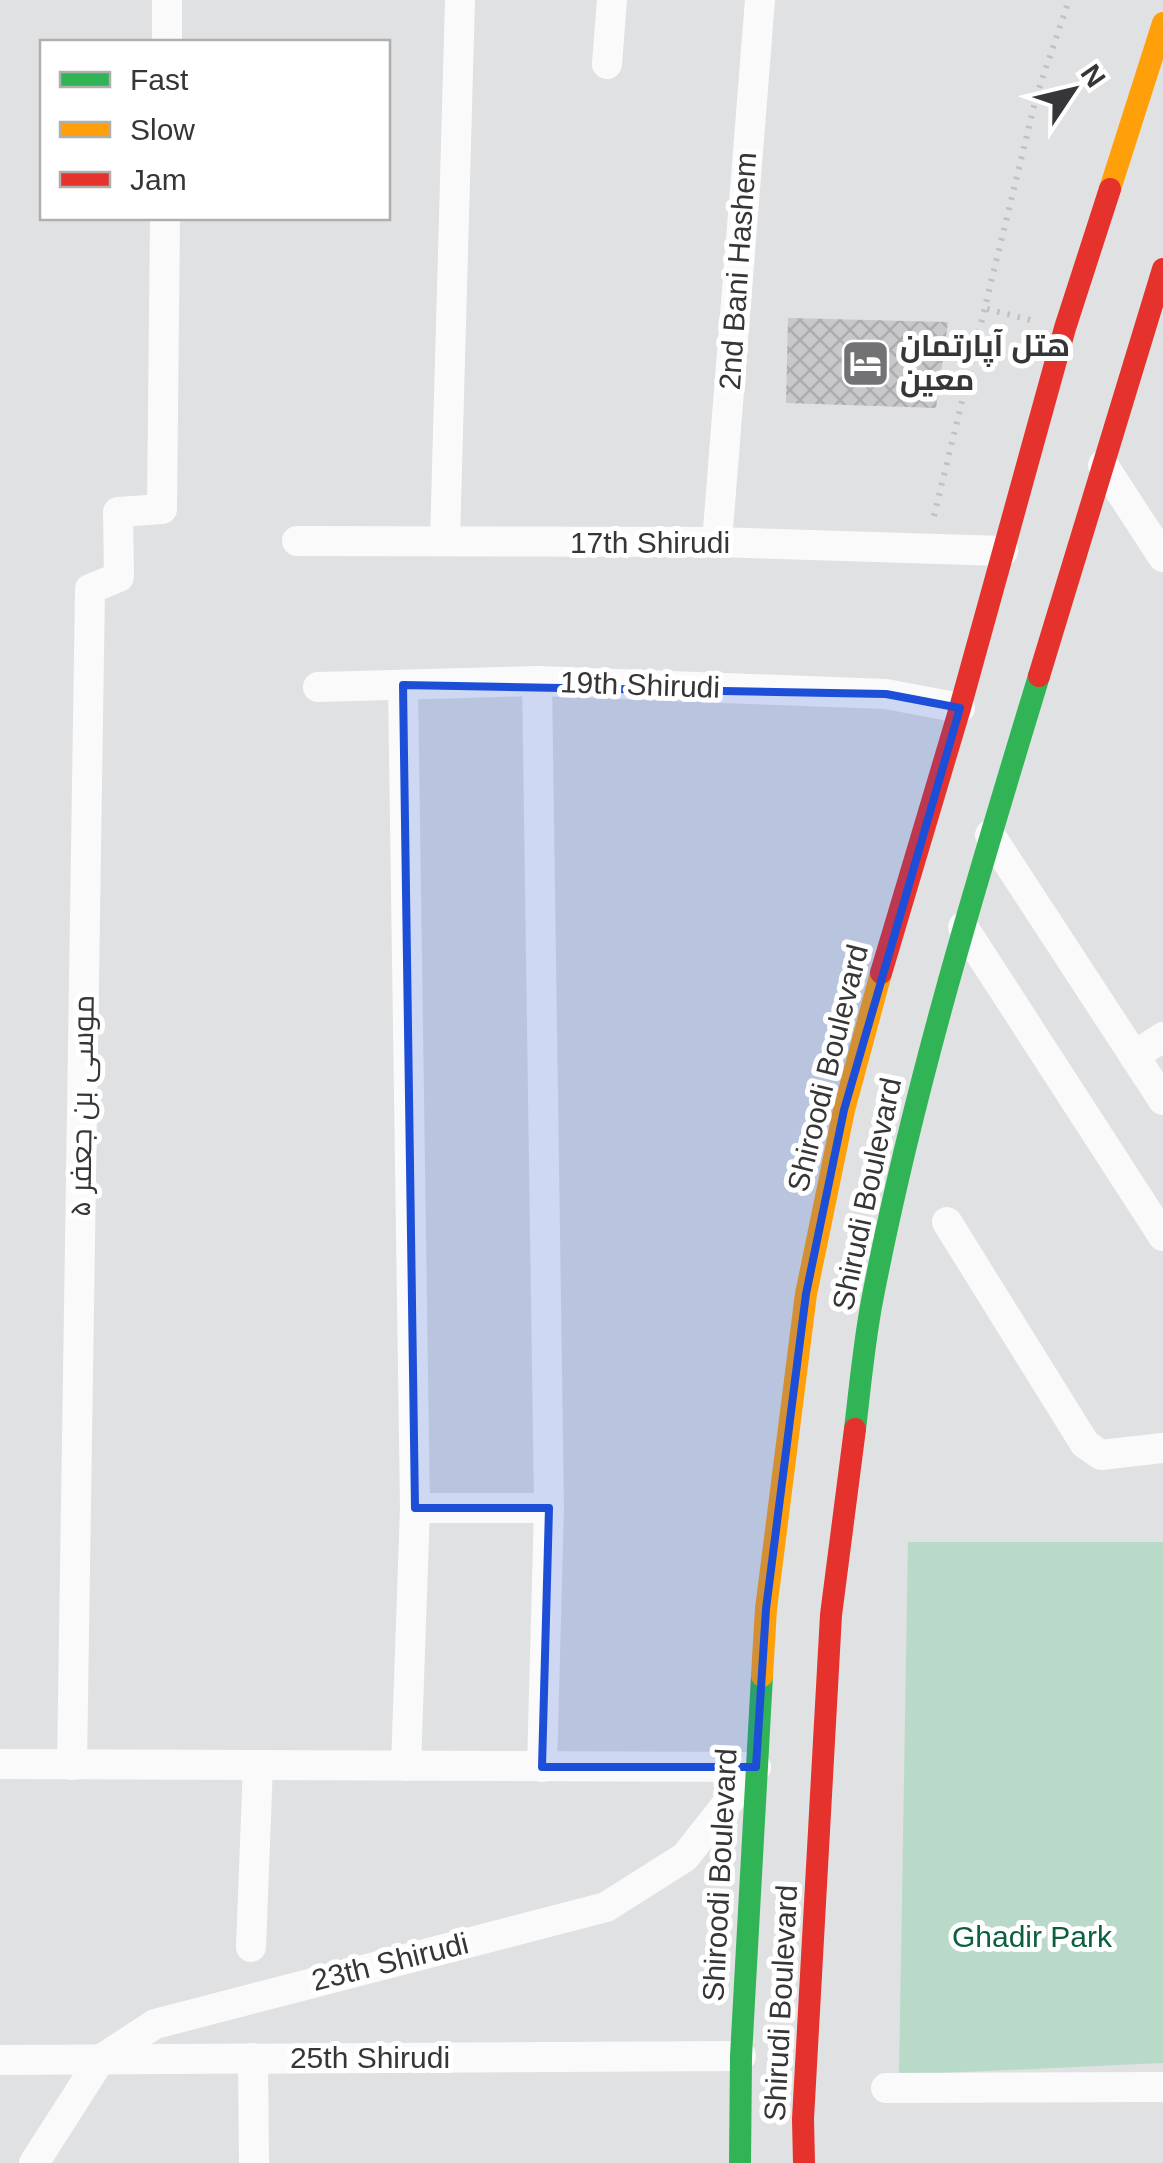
<svg xmlns="http://www.w3.org/2000/svg" width="1163" height="2163" font-family="Arial,Cairo,sans-serif">
	<style>
		.park { fill: #badac9 }
		.building { fill: url(#building-cross-hatch) }
		.lines { fill: none; stroke-linecap: round; stroke-linejoin: round }
		.path { stroke: #c1c1c2; stroke-width: 6; stroke-dasharray: 2.5 8; stroke-linecap: butt }
		.street { stroke: #fafafb; stroke-width: 30 }
		.fast { stroke: #30b455; stroke-width: 22 }
		.slow { stroke: #ff9f0a; stroke-width: 22 }
		.jam { stroke: #e5322d; stroke-width: 22 }
		.marked { fill: #1d4ed8; fill-opacity: 0.2; stroke: #1d4ed8; stroke-width: 8; stroke-linejoin: round }
		.labels { text-anchor: middle; stroke-width: 10; stroke-linejoin: round; paint-order: stroke }
		.street-label { font-size: 30px; fill: #363638; stroke: #fff }
		.poi-label { font-size: 30px; font-weight: bold; fill: #363638; stroke: #fff; text-anchor: start }
		.park-label { font-size: 30px; fill: #0b613f; stroke: #fff }
	</style>
	<defs>
		<pattern id="building-cross-hatch" width="8" height="8" patternUnits="userSpaceOnUse" patternTransform="scale(2.5)"><rect width="8" height="8" fill="#c8c8ca"/><path d="M0 0l8 8M0 8l8-8" fill="none" stroke="#acacae"/></pattern>
	</defs>
	<rect width="100%" height="100%" fill="#e0e1e2"/>
	<path class="park" d="M 908,1542 L 1163,1542 L 1163,2063 L 899,2075 Z"/>
	<path class="building" d="M 788,318 L 948,322 L 936,408 L 786,403 Z"/>
	<g class="lines">
		<g class="path">
			<path d="M 987,309 L 1030,320"/>
			<path d="M 934,516 L 1037,94 L 1069,0"/>
		</g>
		<g class="street">
			<path d="M 167,42 L 167,0"/>
			<path d="M 607,64 L 612,0"/>
			<path d="M 1103,465 L 1163,557"/>
			<path d="M 297,541 L 717,542 L 1003,551"/>
			<path d="M 445,541 L 460,0"/>
			<path d="M 717,542 L 760,0"/>
			<path d="M 537,681 L 549,1508 L 542,1767"/>
			<path d="M 403,685 L 415,1508 L 406,1766"/>
			<path d="M 318,687 L 537,681 L 886,694 L 960,708"/>
			<path d="M 990,835 L 1163,1100"/>
			<path d="M 963,927 L 1163,1236"/>
			<path d="M 1134,1056 L 1163,1037"/>
			<path d="M 947,1222 L 1085,1444 L 1101,1455 L 1163,1448"/>
			<path d="M 415,1508 L 549,1508"/>
			<path d="M 0,1764 L 756,1767"/>
			<path d="M 72,1765 L 90,589 L 119,577 L 118,512 L 162,509 L 165,218"/>
			<path d="M 251,1947 L 258,1765"/>
			<path d="M 253,2058 L 254,2163"/>
			<path d="M 0,2060 L 741,2056"/>
			<path d="M 886,2088 L 1163,2087"/>
			<path d="M 34,2163 L 100,2060 L 155,2024 L 606,1907 L 685,1857 L 756,1767"/>
		</g>
		<g class="fast">
			<path d="M 855,1429 C 860,1387 864,1343 872,1301 C 913,1089 976,883 1039,676"/>
			<path d="M 740,2163 L 741,2056 L 762,1676"/>
		</g>
		<g class="slow">
			<path d="M 1110,189 L 1163,23"/>
			<path d="M 762,1676 L 766,1609 L 806,1294 L 844,1110 L 881,973"/>
		</g>
		<g class="jam">
			<path d="M 1039,676 L 1163,269"/>
			<path d="M 881,973 L 960,708 L 1065,328 L 1110,189"/>
			<path d="M 804,2163 L 803,2119 L 831,1615 L 855,1429"/>
		</g>
	</g>
	<path class="marked" d="M 403,685 L 886,694 L 960,708 L 844,1110 L 806,1294 L 766,1609 L 756,1767 L 542,1767 L 549,1508 L 415,1508 Z"/>
	<defs>
		<symbol id="hotel-square" viewBox="-11 -11 22 22"><rect x="-9" y="-9" width="18" height="18" rx="4" fill="#727274" stroke="#fff"/><path d="M-6-4.5h1.5V1H6V5H4.5V3h-9V5H-6ZM-4 0a1.8 1.8 0 1 1 3.6 0ZM.5 0V-2.5h3Q6-2.5 6 0Z" fill="#fff"/></symbol>
	</defs>
	<g fill-rule="evenodd">
		<use href="#hotel-square" x="838" y="336" width="55" height="55"/>
	</g>
	<g class="labels">
		<g class="street-label">
			<text transform="translate(738 271) rotate(-86)" y="10">2nd Bani Hashem</text>
			<text x="650" y="553">17th Shirudi</text>
			<text transform="translate(640 685) rotate(2)" y="10">19th Shirudi</text>
			<text transform="translate(828 1068) rotate(-76)" y="10">Shiroodi Boulevard</text>
			<text transform="translate(82 1106) rotate(-89)" y="10">موسی بن جعفر ۵</text>
			<text transform="translate(867 1194) rotate(-78)" y="10">Shirudi Boulevard</text>
			<text transform="translate(720 1875) rotate(-87)" y="10">Shiroodi Boulevard</text>
			<text transform="translate(390 1962) rotate(-14)" y="10">23th Shirudi</text>
			<text transform="translate(781 2003) rotate(-87)" y="10">Shirudi Boulevard</text>
			<text x="370" y="2068">25th Shirudi</text>
		</g>
		<g class="poi-label">
			<text x="900" y="356">هتل آپارتمان<tspan x="900" dy="34">معین</tspan></text>
		</g>
		<g class="park-label">
			<text x="1032" y="1947">Ghadir Park</text>
		</g>
	</g>
	<rect x="40" y="40" width="350" height="180" fill="#ffffff" stroke="#afafaf" stroke-width="2.5"/>
	<rect x="60" y="72" width="50" height="15" fill="#30b455" stroke="#afafaf" stroke-width="2.5"/>
	<text x="130" y="90" font-size="30" fill="#363638">Fast</text>
	<rect x="60" y="122" width="50" height="15" fill="#ff9f0a" stroke="#afafaf" stroke-width="2.5"/>
	<text x="130" y="140" font-size="30" fill="#363638">Slow</text>
	<rect x="60" y="172" width="50" height="15" fill="#e5322d" stroke="#afafaf" stroke-width="2.5"/>
	<text x="130" y="190" font-size="30" fill="#363638">Jam</text>
	<g transform="translate(1073 90) rotate(55)" stroke="#ffffff" stroke-width="8" paint-order="stroke">
	<path d="M0-8L18 38L0 25L-18 38Z" fill="#363638"/>
	<text y="-15" font-size="28" font-weight="bold" text-anchor="middle" fill="#363638">N</text>
	</g>
</svg>
